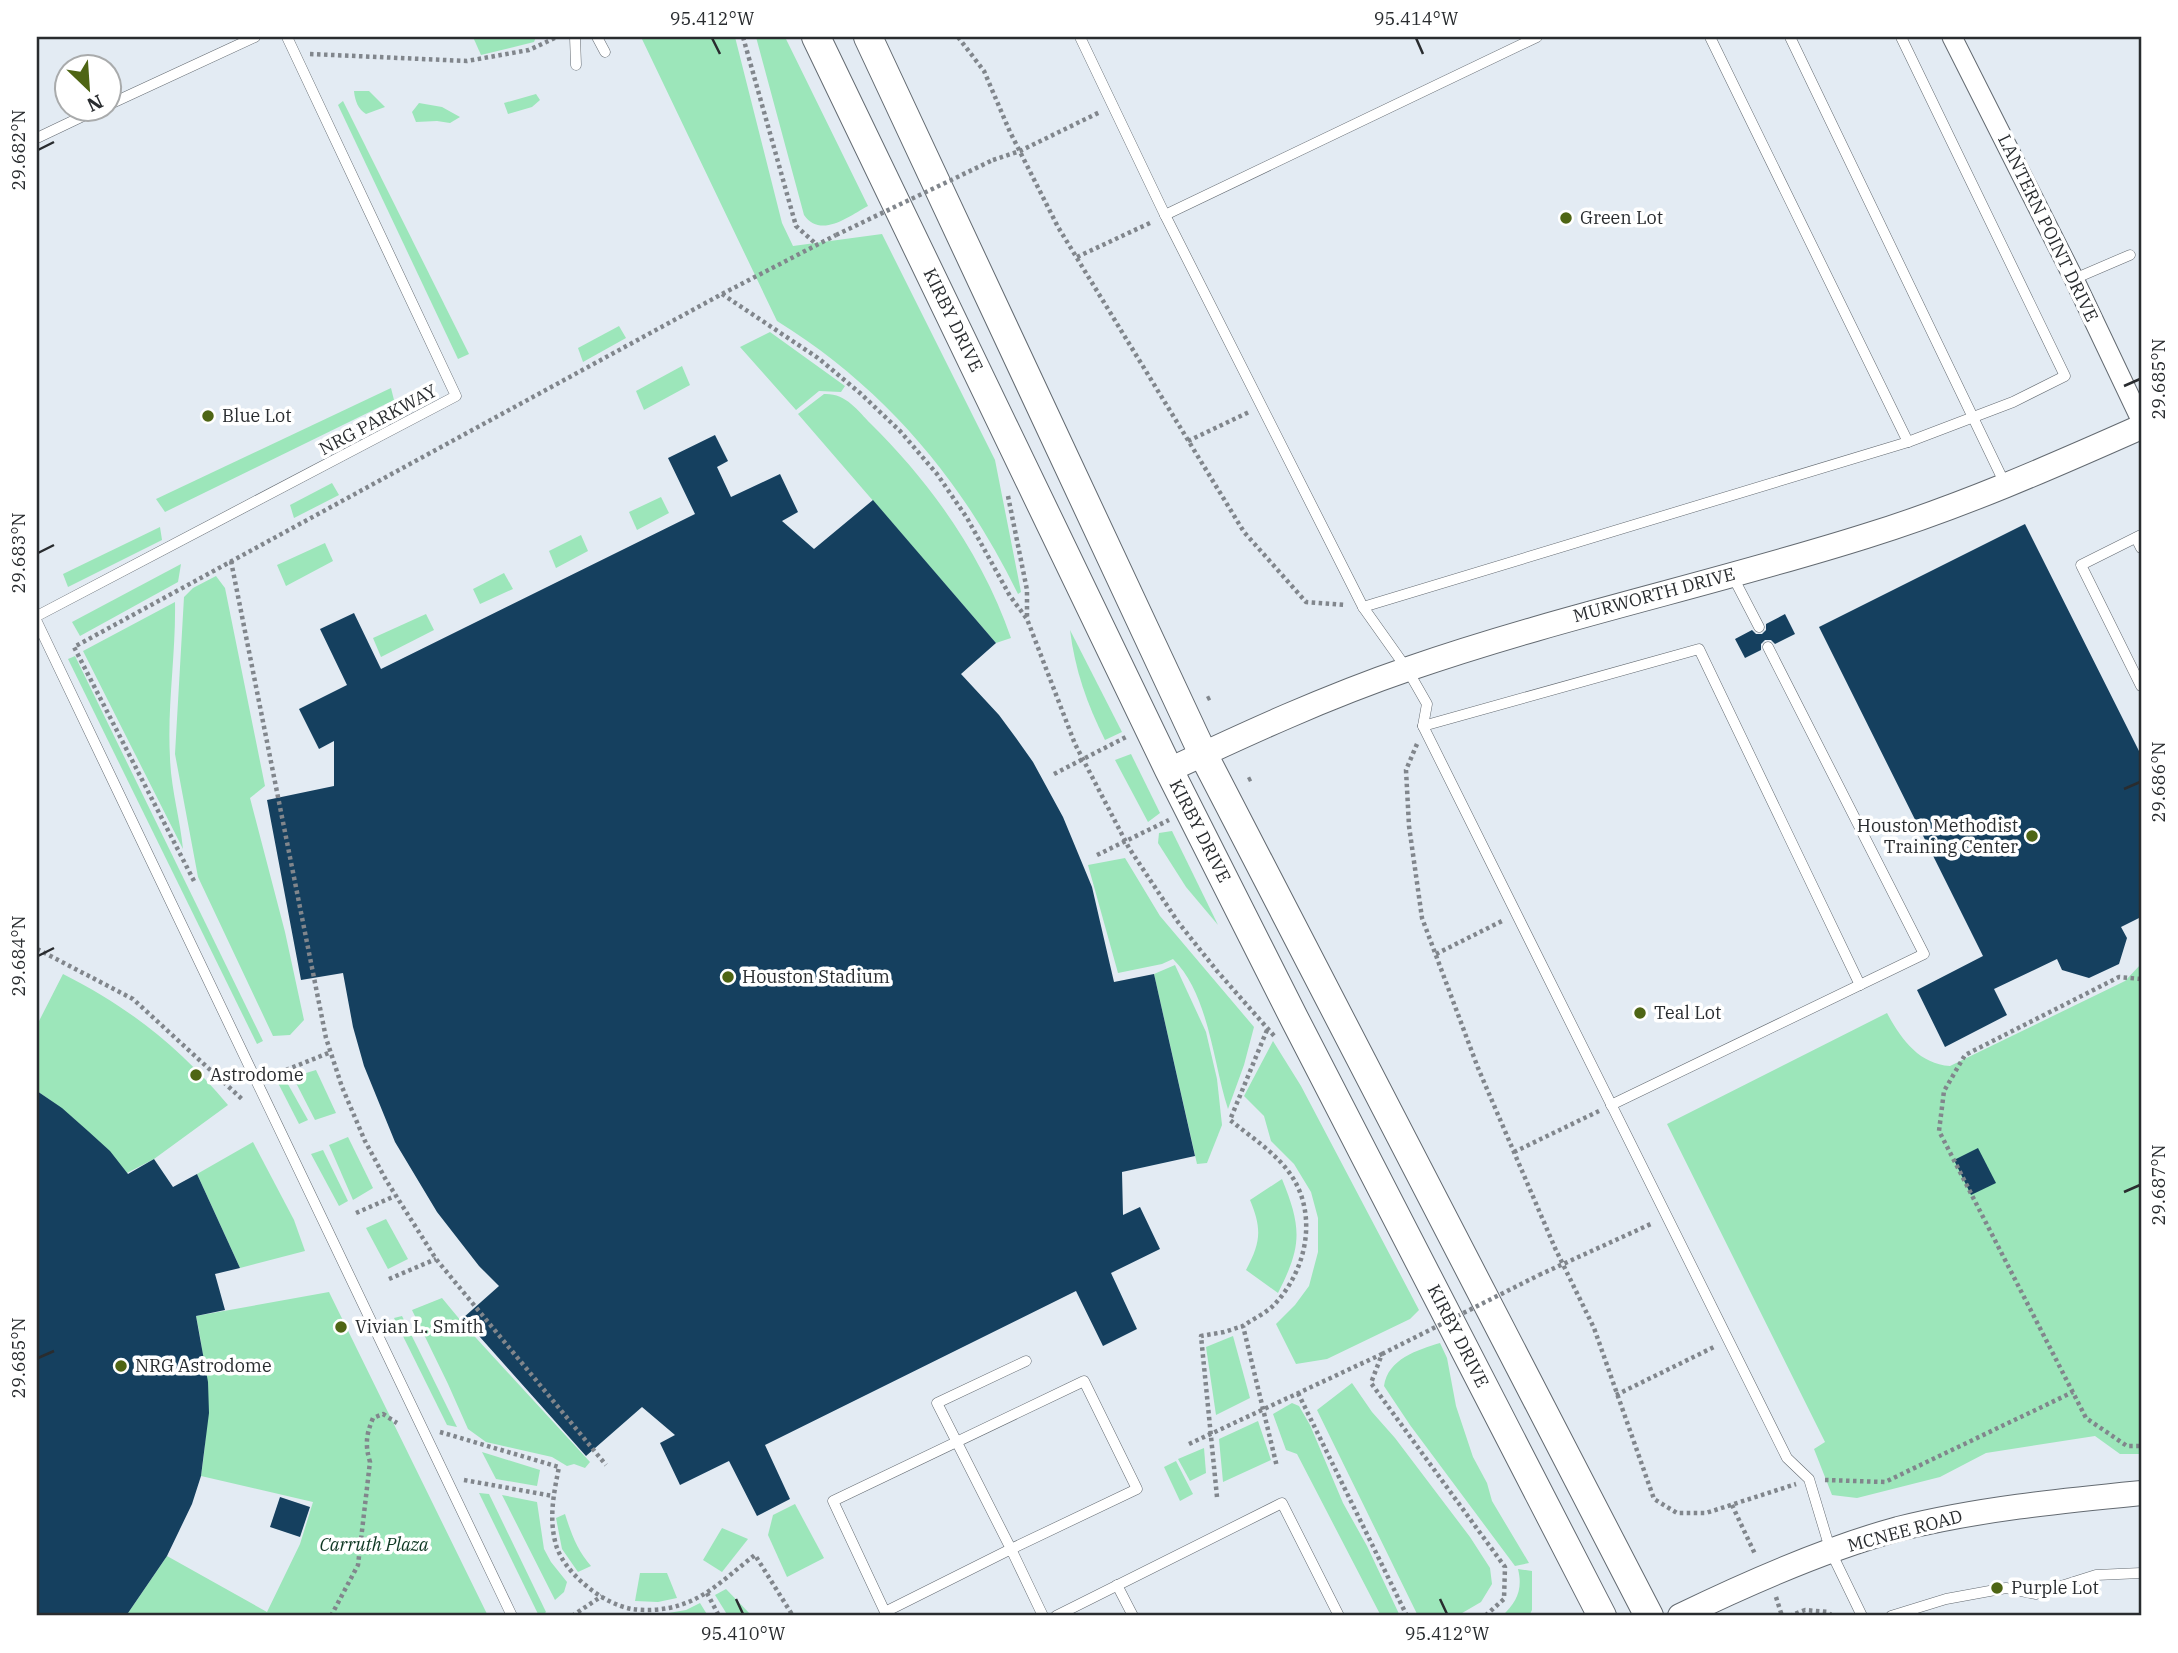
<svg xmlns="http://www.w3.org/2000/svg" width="2178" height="1653" font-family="'IBM Plex Serif',serif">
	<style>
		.green { fill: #9ce6ba }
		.building { fill: #15405f }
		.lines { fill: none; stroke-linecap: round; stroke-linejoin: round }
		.service-casing { stroke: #636a71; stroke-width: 11 }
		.minor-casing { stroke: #636a71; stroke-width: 21 }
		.tertiary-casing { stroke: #636a71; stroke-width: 26 }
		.secondary-casing { stroke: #636a71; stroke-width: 30 }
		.path { stroke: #81868c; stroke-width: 4.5; stroke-dasharray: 3.5 3.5; stroke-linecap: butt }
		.service { stroke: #fff; stroke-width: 10 }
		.minor { stroke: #fff; stroke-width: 19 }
		.tertiary { stroke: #fff; stroke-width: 24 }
		.secondary { stroke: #fff; stroke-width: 28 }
		.path-bridge { stroke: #81868c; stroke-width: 4.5; stroke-dasharray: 3.5 3.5; stroke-linecap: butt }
		.ticks { fill: none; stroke: #292c2f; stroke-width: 2.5 }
		.poi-dot { fill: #4e6514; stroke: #fff; stroke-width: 2.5 }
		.labels { text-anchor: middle; stroke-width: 7; stroke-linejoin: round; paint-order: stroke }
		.poi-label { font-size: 18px; fill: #292c2f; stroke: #fff; text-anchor: start }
		.street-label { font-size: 18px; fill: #292c2f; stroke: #fff }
		.park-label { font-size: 18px; font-style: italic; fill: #0f3823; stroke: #fff }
		.neatline { fill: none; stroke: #292c2f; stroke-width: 2.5 }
		.ticks-label { font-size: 18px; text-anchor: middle; fill: #292c2f }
	</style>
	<rect width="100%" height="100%" fill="#e3ebf3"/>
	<g class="green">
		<path d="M 473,37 L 536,37 L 534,42 L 481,55 Z"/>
		<path d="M 641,37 L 735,37 L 782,223 L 793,246 L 882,234 L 995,460 L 1021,592 L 1018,594 C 963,481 885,388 777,321 Z"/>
		<path d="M 756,37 L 785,37 L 868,206 C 849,216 821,239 804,215 Z"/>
		<path d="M 354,91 L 369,91 L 385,107 L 366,114 C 358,109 355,101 354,91 Z"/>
		<path d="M 536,94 L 540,100 L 532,107 L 508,114 L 504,103 Z"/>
		<path d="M 343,101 L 469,354 L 458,359 L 338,105 Z"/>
		<path d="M 419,103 L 442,107 L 460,117 L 450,123 L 437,121 L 416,122 L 412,112 Z"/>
		<path d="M 619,326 L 626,338 L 583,362 L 578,348 Z"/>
		<path d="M 770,332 L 845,386 L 841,392 L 819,391 L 796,410 L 740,347 Z"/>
		<path d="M 682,366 L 690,385 L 644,410 L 636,391 Z"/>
		<path d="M 391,388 L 394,400 L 165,512 L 156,499 Z"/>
		<path d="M 824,394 C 846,393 857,410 871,424 C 932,484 983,557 1011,638 L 996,643 L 798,414 Z"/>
		<path d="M 332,483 L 339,495 L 294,518 L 290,505 Z"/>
		<path d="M 661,497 L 669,513 L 637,530 L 629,512 Z"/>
		<path d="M 160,527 L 162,540 L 68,587 L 63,574 Z"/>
		<path d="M 581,535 L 588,551 L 556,568 L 549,551 Z"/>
		<path d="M 325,543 L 333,561 L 286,586 L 277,565 Z"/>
		<path d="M 181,564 L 178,582 L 80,636 L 72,622 Z"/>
		<path d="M 504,573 L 513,589 L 480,604 L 473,589 Z"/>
		<path d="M 216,576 L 225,588 L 265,786 L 250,798 L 285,932 L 304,1020 L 290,1035 L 273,1036 L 198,877 L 175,754 L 184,597 L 193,588 Z"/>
		<path d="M 175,602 C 176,654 167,706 170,758 C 171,789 180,818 183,849 L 83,651 Z"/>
		<path d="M 426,614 L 434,630 L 381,657 L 373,638 Z"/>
		<path d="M 1070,630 L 1122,732 L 1105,740 C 1087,704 1075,670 1070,630 Z"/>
		<path d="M 75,656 L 263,1041 L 257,1044 L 68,659 Z"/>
		<path d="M 1131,754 L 1160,813 L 1148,822 L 1115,760 Z"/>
		<path d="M 1172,831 L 1218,925 L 1186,887 L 1158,843 L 1159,833 Z"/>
		<path d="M 1125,858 L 1160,916 L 1254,1027 L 1244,1065 L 1228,1109 C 1213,1063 1209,994 1173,959 L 1162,964 L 1118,973 L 1088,865 Z"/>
		<path d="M 2141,964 L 2141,1454 L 2120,1454 L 2095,1436 L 1986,1453 L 1940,1477 L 1857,1498 L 1832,1495 L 1814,1449 L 1825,1442 L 1667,1124 L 1887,1013 C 1901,1039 1919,1064 1950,1066 L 2125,981 Z"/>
		<path d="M 1175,965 L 1206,1032 L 1217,1079 L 1222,1125 L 1207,1163 L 1197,1164 L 1154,974 Z"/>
		<path d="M 63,974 C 132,1009 179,1047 228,1105 L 154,1159 L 127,1173 C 101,1141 71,1114 37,1091 L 37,1025 Z"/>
		<path d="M 1273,1041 L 1301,1086 L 1419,1310 L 1410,1319 L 1327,1359 L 1296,1364 L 1276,1324 L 1295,1305 L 1309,1286 L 1318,1252 L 1318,1218 L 1311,1192 L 1294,1164 L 1271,1141 L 1264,1116 L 1244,1096 Z"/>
		<path d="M 316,1070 L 336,1113 L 315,1120 L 293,1077 Z"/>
		<path d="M 285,1079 L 308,1120 L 299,1124 L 278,1083 Z"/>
		<path d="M 348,1137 L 373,1188 L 353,1200 L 329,1145 Z"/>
		<path d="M 253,1142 L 294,1220 L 305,1251 L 240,1268 L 197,1174 Z"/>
		<path d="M 323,1150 L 348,1201 L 339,1206 L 311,1154 Z"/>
		<path d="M 1282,1179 C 1302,1228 1302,1246 1278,1293 L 1246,1270 C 1261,1242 1262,1229 1250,1200 Z"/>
		<path d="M 386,1219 L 408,1259 L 388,1269 L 366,1228 Z"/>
		<path d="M 329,1292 L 488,1616 L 126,1616 L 167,1556 L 267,1612 L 300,1544 L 313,1502 L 201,1476 C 210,1418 208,1373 196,1316 Z"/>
		<path d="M 442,1298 L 466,1327 L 590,1462 L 585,1468 L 574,1464 L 567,1466 L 552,1457 L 486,1442 L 468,1429 L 448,1384 L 412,1310 Z"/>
		<path d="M 402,1316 L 457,1427 L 447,1425 L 394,1318 Z"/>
		<path d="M 1233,1336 L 1250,1398 L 1216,1415 L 1206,1347 Z"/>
		<path d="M 1440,1343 L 1447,1358 L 1456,1406 L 1473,1457 L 1487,1483 L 1492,1501 L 1529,1563 L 1515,1566 L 1410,1425 L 1384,1386 C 1388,1359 1417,1350 1440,1343 Z"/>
		<path d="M 1352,1383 L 1372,1412 L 1395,1438 L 1470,1537 L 1490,1568 L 1492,1584 L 1481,1602 L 1457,1616 L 1418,1616 L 1317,1410 Z"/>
		<path d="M 1292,1403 L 1299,1406 L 1310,1425 L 1343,1503 L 1367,1546 L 1400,1616 L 1381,1616 L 1297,1454 L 1286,1450 L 1273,1414 Z"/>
		<path d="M 1258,1421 L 1271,1460 L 1223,1482 L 1219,1439 Z"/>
		<path d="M 1204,1448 L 1206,1473 L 1190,1481 L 1178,1459 Z"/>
		<path d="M 482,1452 L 540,1470 L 537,1486 L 496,1479 Z"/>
		<path d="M 1176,1461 L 1193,1494 L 1180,1501 L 1164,1467 Z"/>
		<path d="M 479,1493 L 489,1494 L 546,1612 L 542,1616 L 539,1616 Z"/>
		<path d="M 502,1495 L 537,1502 L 544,1549 L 551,1562 L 567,1582 L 564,1592 L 555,1600 Z"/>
		<path d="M 795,1504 L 824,1558 L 787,1577 L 768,1535 L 773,1515 Z"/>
		<path d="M 565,1514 C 571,1533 577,1550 591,1566 L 578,1572 L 562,1549 L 556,1518 Z"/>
		<path d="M 722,1528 L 748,1539 L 722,1572 L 703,1560 Z"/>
		<path d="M 1518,1569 L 1532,1571 L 1532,1610 L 1529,1616 L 1502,1616 C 1517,1602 1523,1589 1518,1569 Z"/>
		<path d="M 640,1573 L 667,1573 L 677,1598 L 658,1602 L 635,1601 Z"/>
		<path d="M 726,1589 L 752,1616 L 728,1616 L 715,1595 Z"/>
		<path d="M 700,1603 L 708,1616 L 651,1616 L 686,1610 Z"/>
	</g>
	<g class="building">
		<path d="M 715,435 L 728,461 L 717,467 L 731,497 L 780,474 L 798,512 L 782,521 L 814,549 L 873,500 L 996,643 L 961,674 L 999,715 L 1016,738 L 1033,762 L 1063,817 L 1092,887 L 1114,982 L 1154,974 L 1195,1156 L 1122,1172 L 1123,1215 L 1140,1207 L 1160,1249 L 1111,1273 L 1137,1329 L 1103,1346 L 1076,1291 L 765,1445 L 790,1499 L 757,1516 L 729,1461 L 680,1485 L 660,1443 L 675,1435 L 642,1407 L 586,1456 L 463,1318 L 499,1286 L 479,1266 L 437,1212 L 395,1142 L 364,1066 L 353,1027 L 343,973 L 301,980 L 267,800 L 334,786 L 334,741 L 319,749 L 299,709 L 347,685 L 320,629 L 354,613 L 381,669 L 695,514 L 668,458 Z"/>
		<path d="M 2025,524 L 2141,755 L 2141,917 L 2121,927 L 2127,938 L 2119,964 L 2089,978 L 2062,970 L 2057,959 L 1994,989 L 2007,1015 L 1945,1047 L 1917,990 L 1983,956 L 1819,627 Z"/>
		<path d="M 1785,614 L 1795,634 L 1775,644 L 1771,640 L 1765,640 L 1761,644 L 1761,650 L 1745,658 L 1735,639 L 1752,630 L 1756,634 L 1762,634 L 1766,630 L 1766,624 Z"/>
		<path d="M 37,1091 L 62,1108 L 88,1131 L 110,1151 L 128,1174 L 154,1159 L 173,1187 L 197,1174 L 240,1268 L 215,1274 L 225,1310 L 196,1316 L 208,1382 L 209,1413 L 201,1476 L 192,1504 L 167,1556 L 126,1616 L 37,1616 Z"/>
		<path d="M 1978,1148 L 1996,1183 L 1971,1195 L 1954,1160 Z"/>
		<path d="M 280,1497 L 310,1507 L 300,1537 L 270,1527 Z"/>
	</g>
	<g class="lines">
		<defs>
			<g id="service">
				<path d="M 575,37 L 576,65"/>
				<path d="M 597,37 L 605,52"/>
				<path d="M 1080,37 L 1165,215 L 1363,607 L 1407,669 L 1427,704 L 1423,726 L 1787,1458 L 1809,1479 L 1831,1552 L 1862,1616"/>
				<path d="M 1710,37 L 1908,442"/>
				<path d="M 1790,37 L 2005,484"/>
				<path d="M 108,105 L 255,37"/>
				<path d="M 37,138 L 100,108"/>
				<path d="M 1165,215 L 1537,37"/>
				<path d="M 2074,279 L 2130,255"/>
				<path d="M 2141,535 L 2081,565 L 2141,686"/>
				<path d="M 2136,538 L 2141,548"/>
				<path d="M 1732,575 L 1759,627"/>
				<path d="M 1363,607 L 1908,442 L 2013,402 L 2065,376 L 1901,37"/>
				<path d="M 37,616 L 456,396 L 287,37"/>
				<path d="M 37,622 L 512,1616"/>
				<path d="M 1423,726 L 1699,649 L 1860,985"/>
				<path d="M 1611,1105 L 1924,954 L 1768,647"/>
				<path d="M 1026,1361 L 937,1403 C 962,1452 986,1500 1011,1549 L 885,1612 L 833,1501 L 1084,1381 L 1137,1489 L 1011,1549 L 1043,1616"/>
				<path d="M 1117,1585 L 1133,1616"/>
				<path d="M 1056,1616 L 1282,1503 L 1339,1616"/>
				<path d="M 1891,1616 L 1946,1599 L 2006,1588 L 2036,1594 L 2096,1575 L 2141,1573"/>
			</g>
			<path id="minor" d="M 1952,37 L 2074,279 L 2141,420"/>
			<g id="tertiary">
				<path d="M 1169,770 C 1248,733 1326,697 1408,669 C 1558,617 1714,584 1866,536 C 1960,507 2051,467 2141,427"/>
				<path d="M 1680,1616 C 1748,1583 1825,1549 1898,1529 C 1978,1509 2060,1501 2141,1493"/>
			</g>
			<g id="secondary">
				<path d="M 816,37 L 1169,770 L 1294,1018 L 1602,1616"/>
				<path d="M 868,37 L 1203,754 L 1649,1616"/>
			</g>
		</defs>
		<use href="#service" class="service-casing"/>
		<use href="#minor" class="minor-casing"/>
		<use href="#tertiary" class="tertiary-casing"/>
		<use href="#secondary" class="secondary-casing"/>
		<g class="path">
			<path d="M 743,37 L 796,226 L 816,244"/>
			<path d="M 958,37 L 984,71 L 1010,132 L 1058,227 L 1244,532 L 1306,602 L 1345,605"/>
			<path d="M 310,54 L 467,61 L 529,50 L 557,37"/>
			<path d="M 993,160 L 1020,151 L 1100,112"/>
			<path d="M 1077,257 L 1152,222"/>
			<path d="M 722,294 L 818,358 L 860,393 L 900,431 L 937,474 L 967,518 L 1010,596 L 1027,619 L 1075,744 L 1129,848 L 1178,922 L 1217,971 L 1276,1038"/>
			<path d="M 1188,441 L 1251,411"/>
			<path d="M 1008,496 L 1027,590 L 1027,618"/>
			<path d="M 231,561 L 326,1038 L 342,1087 L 365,1141 L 386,1180 L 436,1259 L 606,1465"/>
			<path d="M 1207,699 L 1213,696"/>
			<path d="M 1417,744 L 1406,770 L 1409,826 L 1422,918 L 1478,1068 L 1555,1248 L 1594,1328 L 1654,1499 L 1677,1513 L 1706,1513 L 1796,1484"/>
			<path d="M 1054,774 L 1128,736"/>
			<path d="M 1248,780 L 1254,777"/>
			<path d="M 1097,855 L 1169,820"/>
			<path d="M 194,881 L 74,647 L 722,294 L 836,235"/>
			<path d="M 37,949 L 133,999 L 243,1100"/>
			<path d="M 1436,954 L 1504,920"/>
			<path d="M 2141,979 L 2119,977 L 1965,1055 L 1944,1091 L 1939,1131 L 2086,1418 L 2127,1446 L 2141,1446"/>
			<path d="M 1267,1030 L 1230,1120 C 1251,1137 1276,1153 1291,1175 C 1318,1215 1307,1270 1274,1305 C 1266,1313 1253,1319 1243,1326 L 1277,1467"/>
			<path d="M 286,1070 L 331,1052"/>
			<path d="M 1514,1152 L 1599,1111"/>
			<path d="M 356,1213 L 395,1196"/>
			<path d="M 1539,1275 L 1653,1223"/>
			<path d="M 389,1279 L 436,1259"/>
			<path d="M 1298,1393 L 1407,1616"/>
			<path d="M 1616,1395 L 1716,1346"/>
			<path d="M 440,1432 L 559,1467 C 554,1492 549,1516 555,1541 C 561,1571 602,1604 632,1609 C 646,1611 666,1610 680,1605 C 708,1597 731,1573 755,1555 L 793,1616"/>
			<path d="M 1189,1444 L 1382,1354 L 1371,1383 L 1505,1567 L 1504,1599 L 1485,1616"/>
			<path d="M 464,1480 L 553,1496"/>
			<path d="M 1825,1480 L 1885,1482 L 2073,1392"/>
			<path d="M 1217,1497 L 1201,1336 L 1224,1332 L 1243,1326"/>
			<path d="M 1732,1505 L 1755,1554"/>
			<path d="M 707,1593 L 719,1616"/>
			<path d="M 1776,1597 L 1782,1616"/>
			<path d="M 331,1616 L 358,1565 L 370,1462 C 365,1445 366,1435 373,1418 L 383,1414 L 397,1423"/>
			<path d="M 572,1616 L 602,1596"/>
			<path d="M 1789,1616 L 1805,1610 L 1828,1612 L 1832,1616"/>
		</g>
		<use href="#service" class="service"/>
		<use href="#minor" class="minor"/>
		<use href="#tertiary" class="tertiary"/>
		<use href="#secondary" class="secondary"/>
		<g class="path-bridge">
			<path d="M 836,235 L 993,160"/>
			<path d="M 1382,1354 L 1539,1275"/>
		</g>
	</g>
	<path class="ticks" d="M 712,38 L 720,54M 1416,38 L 1423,54M 38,150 L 54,142M 2124,386 L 2140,379M 38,553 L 54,545M 2124,789 L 2140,782M 38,956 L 54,948M 2124,1192 L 2140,1185M 38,1358 L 54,1351M 736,1599 L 743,1614M 1440,1599 L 1447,1614"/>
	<g class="poi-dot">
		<circle cx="1566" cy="218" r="7"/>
		<circle cx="208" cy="416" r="7"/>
		<circle cx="2032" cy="836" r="7"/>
		<circle cx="728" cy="977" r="7"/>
		<circle cx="1640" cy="1013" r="7"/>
		<circle cx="196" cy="1075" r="7"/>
		<circle cx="341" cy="1327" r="7"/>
		<circle cx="121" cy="1366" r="7"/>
		<circle cx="1997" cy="1588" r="7"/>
	</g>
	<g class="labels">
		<g class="poi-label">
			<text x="1580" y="224">Green Lot</text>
			<text x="222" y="422">Blue Lot</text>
			<text x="2018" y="832" text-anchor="end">Houston Methodist<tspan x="2018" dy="21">Training Center</tspan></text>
			<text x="742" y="983">Houston Stadium</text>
			<text x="1654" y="1019">Teal Lot</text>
			<text x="210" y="1081">Astrodome</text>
			<text x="355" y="1333">Vivian L. Smith</text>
			<text x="135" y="1372">NRG Astrodome</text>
			<text x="2011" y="1594">Purple Lot</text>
		</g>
		<g class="street-label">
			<text transform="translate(2048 228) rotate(64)" y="6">LANTERN POINT DRIVE</text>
			<text transform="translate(953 320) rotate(64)" y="6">KIRBY DRIVE</text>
			<text transform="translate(378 420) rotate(-28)" y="6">NRG PARKWAY</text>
			<text transform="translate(1654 595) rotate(-15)" y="6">MURWORTH DRIVE</text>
			<text transform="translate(1200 831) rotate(63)" y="6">KIRBY DRIVE</text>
			<text transform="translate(1458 1336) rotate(63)" y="6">KIRBY DRIVE</text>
			<text transform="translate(1905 1531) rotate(-15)" y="6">MCNEE ROAD</text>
		</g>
		<g class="park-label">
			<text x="374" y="1551">Carruth Plaza</text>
		</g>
	</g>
	<rect width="2178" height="1653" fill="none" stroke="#ffffff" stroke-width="77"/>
	<g transform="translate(88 88) rotate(155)"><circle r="33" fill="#ffffff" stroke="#a9abac" stroke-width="2"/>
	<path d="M0-5L12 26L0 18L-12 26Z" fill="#4e6514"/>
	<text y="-10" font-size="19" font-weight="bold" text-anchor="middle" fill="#292c2f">N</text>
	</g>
	<rect x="38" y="38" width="2102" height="1576" class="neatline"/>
	<g class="ticks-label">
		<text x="712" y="25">95.412°W</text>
		<text x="1416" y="25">95.414°W</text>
		<text transform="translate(19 150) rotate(-90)" y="6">29.682°N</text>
		<text transform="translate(2159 379) rotate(-90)" y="6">29.685°N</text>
		<text transform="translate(19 553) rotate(-90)" y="6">29.683°N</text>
		<text transform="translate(2159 782) rotate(-90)" y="6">29.686°N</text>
		<text transform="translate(19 956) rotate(-90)" y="6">29.684°N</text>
		<text transform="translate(2159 1185) rotate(-90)" y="6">29.687°N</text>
		<text transform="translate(19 1358) rotate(-90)" y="6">29.685°N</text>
		<text x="743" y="1640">95.410°W</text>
		<text x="1447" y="1640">95.412°W</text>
	</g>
</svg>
